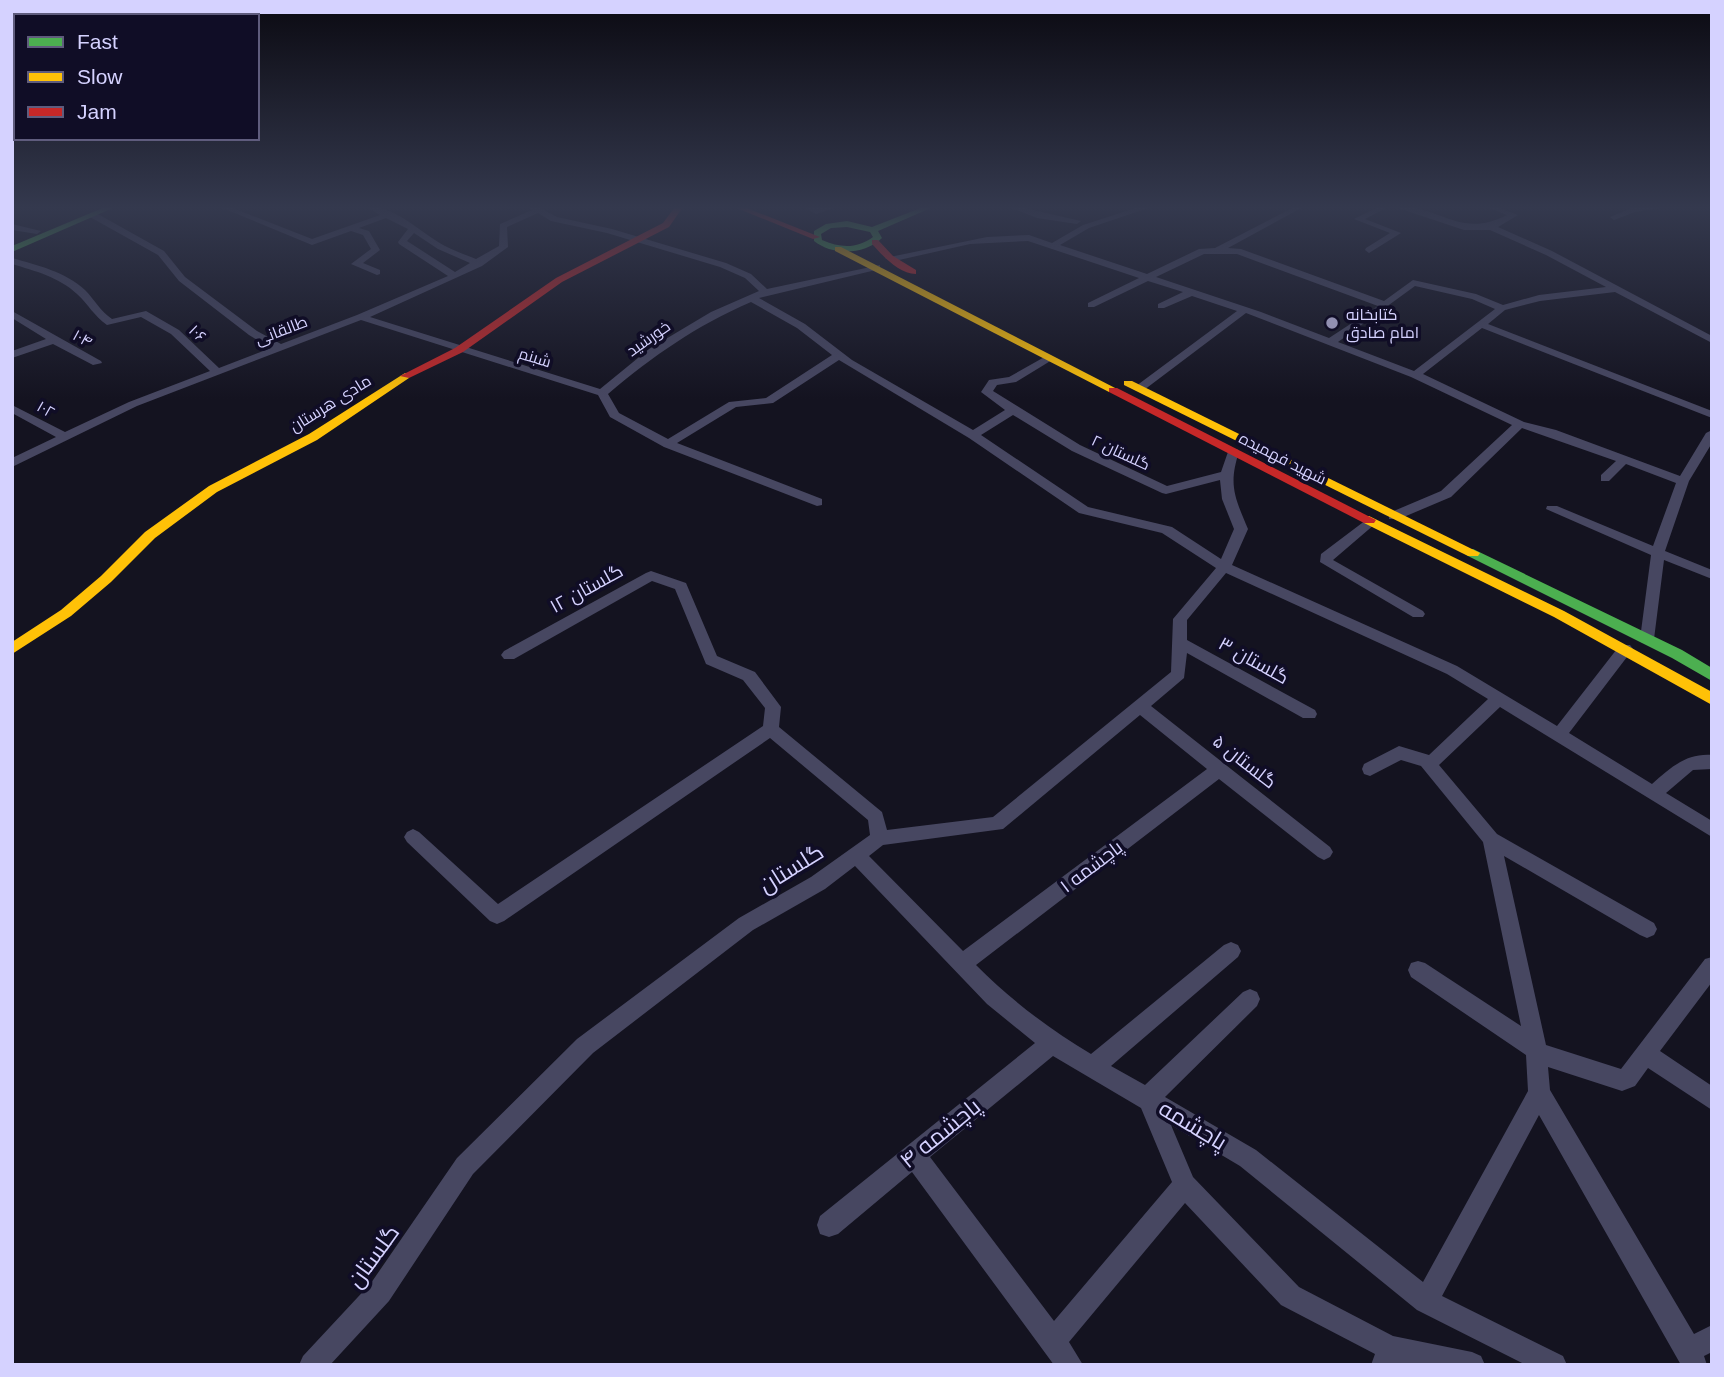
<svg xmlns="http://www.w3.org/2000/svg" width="1724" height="1377" font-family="Helvetica,Cairo,sans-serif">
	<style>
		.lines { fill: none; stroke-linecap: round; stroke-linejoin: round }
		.street { fill: #474761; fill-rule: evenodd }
		.fast { fill: #4caf50; fill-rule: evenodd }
		.slow { fill: #ffc107; fill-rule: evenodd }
		.jam { fill: #c62828; fill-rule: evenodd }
		.poi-dot { fill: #918fb1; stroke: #100d26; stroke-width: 2.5 }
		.labels { text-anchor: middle; stroke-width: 7; stroke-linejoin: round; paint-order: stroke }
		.far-poi-label { font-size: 16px; fill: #d5d2ff; stroke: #100d26; text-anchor: start }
		.far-street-label { font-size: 16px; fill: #d5d2ff; stroke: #100d26 }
		.street-label { font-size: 19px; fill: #d5d2ff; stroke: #100d26 }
		.near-street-label { font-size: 23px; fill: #d5d2ff; stroke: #100d26 }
	</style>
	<rect width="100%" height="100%" fill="#141320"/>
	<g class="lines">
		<g class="street">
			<path d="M 220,207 L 230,207 L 312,239 L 380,215 L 367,207 C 395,205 421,233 445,246 C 455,251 466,255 476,259 L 499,246 L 500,224 L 532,210 L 529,207 L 538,207 L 557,217 L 612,229 L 726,263 L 751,274 L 767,289 L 880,265 L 880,269 L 759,298 L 805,324 L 852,360 L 973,430 L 1005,410 L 981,392 L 989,380 L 1009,377 L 1048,355 L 1052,356 L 1052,360 L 1016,382 L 997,385 L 993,391 L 1080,445 L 1167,486 L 1221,472 L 1229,449 L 1237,449 L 1239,452 C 1228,485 1235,498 1248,529 L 1232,565 L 1457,666 L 1557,726 L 1620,645 L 1630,645 L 1633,649 L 1630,653 L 1569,733 L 1652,784 C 1670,768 1686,753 1712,755 L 1712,769 L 1693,770 L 1666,793 L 1712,821 L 1712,837 L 1500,707 L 1439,765 L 1497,834 L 1654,923 L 1657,929 L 1654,935 L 1647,938 L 1640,935 L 1504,856 L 1546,1045 L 1621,1069 L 1705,959 L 1712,957 L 1712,982 L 1660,1051 L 1712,1086 L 1712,1110 L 1648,1068 L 1635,1086 L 1622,1091 L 1548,1067 L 1550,1090 L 1694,1334 L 1712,1325 L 1712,1352 L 1704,1356 L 1707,1365 L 1681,1365 L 1539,1115 L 1442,1296 L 1563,1356 L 1567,1365 L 1526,1365 L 1417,1310 L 1240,1166 L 1171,1125 L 1193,1177 L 1299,1287 L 1393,1336 L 1472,1352 L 1481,1356 L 1485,1365 L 1398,1363 L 1397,1365 L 1371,1365 L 1375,1354 L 1281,1305 L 1185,1203 L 1069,1342 L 1083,1365 L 1054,1365 L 912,1172 L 838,1234 L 829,1237 L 820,1234 L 817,1225 L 820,1216 L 1035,1043 L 987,1004 L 855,866 L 825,889 L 753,930 L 593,1053 L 473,1174 L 389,1301 L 330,1365 L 299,1365 L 303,1356 L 371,1283 L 457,1158 L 577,1039 L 739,918 L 811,877 L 870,835 L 868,820 L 770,738 L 504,921 L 497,924 L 490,921 L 407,842 L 404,837 L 407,832 L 413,829 L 419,832 L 498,904 L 763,726 L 765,708 L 743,680 L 706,664 L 675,589 L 652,581 L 514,659 L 504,659 L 501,655 L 504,651 L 646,573 L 651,571 L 686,583 L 717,656 L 755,672 L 781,707 L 779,727 L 882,812 L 887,830 L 993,817 L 1171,672 L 1173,619 L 1216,568 L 1162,533 L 1079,513 L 969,438 L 839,360 L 773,403 L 736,407 L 677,443 L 822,499 L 822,505 L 817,506 L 664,447 L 610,417 L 598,395 L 361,320 L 137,406 L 12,467 L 12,458 L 56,437 L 12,413 L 12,405 L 65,432 L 129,402 L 210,371 L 171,334 L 141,317 L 107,325 C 94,316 88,304 77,294 C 59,277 35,271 12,264 L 12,258 C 37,265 66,272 85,290 C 95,300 100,311 112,319 L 146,311 L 179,330 L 219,368 L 271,348 L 249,335 L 179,281 L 158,255 L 90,217 L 90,213 L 96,213 L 164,251 L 185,277 L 257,331 L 281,344 L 357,315 L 448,276 L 399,244 L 398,242 L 408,229 L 386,218 L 359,228 L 369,231 L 380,250 L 363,263 L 380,270 L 380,274 L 377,275 L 351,264 L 371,249 L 363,235 L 351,231 L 312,245 ZM 538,213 L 551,221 L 607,233 L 720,267 L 745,278 L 759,291 L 711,312 L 649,349 L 600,389 L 370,317 L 482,266 L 508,247 L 507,227 ZM 414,233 L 438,249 L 470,263 L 455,272 L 407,241 ZM 751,302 L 797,328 L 832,355 L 766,398 L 729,402 L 668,439 L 619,413 L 608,394 C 654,355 696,326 751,302 ZM 1013,415 L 1072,451 L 1162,493 L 1166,494 L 1220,480 L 1222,499 L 1234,529 L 1221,559 L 1172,527 L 1088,507 L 981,435 ZM 1226,573 L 1447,674 L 1488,699 L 1429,755 L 1399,746 L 1364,764 L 1362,769 L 1364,774 L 1370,776 L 1401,760 L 1421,766 L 1483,842 L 1521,1026 L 1425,963 L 1418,961 L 1411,963 L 1408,970 L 1411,977 L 1526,1055 L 1528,1091 L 1423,1282 L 1256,1150 L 1165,1097 L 1257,1006 L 1260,999 L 1257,992 L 1250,989 L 1243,992 L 1145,1085 L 1111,1066 L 1238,957 L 1241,951 L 1238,945 L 1231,942 L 1224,945 L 1091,1054 C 1049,1029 1011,1000 976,965 L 1219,779 L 1318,857 L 1324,860 L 1330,857 L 1333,852 L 1330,847 L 1151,706 L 1184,678 L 1187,653 L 1303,718 L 1315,718 L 1317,714 L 1315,710 L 1187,640 L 1187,620 ZM 1140,715 L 1207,769 L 963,951 L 869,856 L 883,845 L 1003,829 ZM 1053,1056 L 1141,1108 L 1172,1182 L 1054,1321 L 930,1157 Z"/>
			<path d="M 803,207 L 837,207 L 816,214 Z"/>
			<path d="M 1009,207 L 1020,207 L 1081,221 L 1077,224 L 1037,218 Z"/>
			<path d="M 1139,207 L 1151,207 L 1089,228 L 1060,245 L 1147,274 L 1199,249 L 1215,248 L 1294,207 L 1303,207 L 1228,248 L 1241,249 L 1384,301 L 1413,280 L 1476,294 L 1503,305 L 1539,295 L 1606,287 L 1546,255 L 1490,230 L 1464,230 L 1395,207 C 1438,203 1459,240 1507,215 L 1486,207 L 1497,207 L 1518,215 L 1498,227 L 1552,251 L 1712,336 L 1712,343 L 1615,292 L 1540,301 L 1505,310 L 1488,324 L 1712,411 L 1712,418 L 1482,328 L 1423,374 L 1524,422 L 1556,430 L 1680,476 L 1706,433 L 1712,430 L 1712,443 L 1689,481 L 1665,551 L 1712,570 L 1712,579 L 1664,560 L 1654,639 L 1652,643 L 1642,643 L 1640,639 L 1651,555 L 1546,509 L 1547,506 L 1557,506 L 1653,546 L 1676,483 L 1626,464 L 1609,481 L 1601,481 L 1601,475 L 1616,461 L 1522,428 L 1451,497 L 1399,519 L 1389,519 L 1389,513 L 1441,491 L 1512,425 L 1411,377 L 1246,313 L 1144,390 L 1136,390 L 1136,386 L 1237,311 L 1192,296 L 1164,308 L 1158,308 L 1158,304 L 1183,292 L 1148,281 L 1094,307 L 1088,307 L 1088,303 L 1139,278 L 1028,241 L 970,244 L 899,260 L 890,261 L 885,258 L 987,237 L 1029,235 L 1052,243 L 1083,225 ZM 1204,254 L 1237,254 L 1378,306 L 1329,338 L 1261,312 L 1156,277 ZM 1415,286 L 1472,299 L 1495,309 L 1414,371 L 1338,342 Z"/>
			<path d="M 1378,207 L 1388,207 L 1365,219 L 1401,233 L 1369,253 L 1365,250 L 1366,248 L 1390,233 L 1354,219 Z"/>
			<path d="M 1634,207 L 1667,207 L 1635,212 L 1614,220 L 1610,217 Z"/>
			<path d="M 12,224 L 41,231 L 37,234 L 12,230 Z"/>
			<path d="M 12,311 L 101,361 L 102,363 L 93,365 L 53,344 L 12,358 L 12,351 L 46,339 L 12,318 Z"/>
			<path d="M 1370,517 L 1377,521 L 1375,524 L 1333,560 L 1423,611 L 1425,614 L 1423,617 L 1413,617 L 1320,562 L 1321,554 Z"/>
		</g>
		<g class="fast">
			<path d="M 105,207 L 115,207 L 12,252 L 12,246 Z"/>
			<path d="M 923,207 L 933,207 L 878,231 L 882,238 C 864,255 833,256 814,241 L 814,231 L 826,224 L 847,221 L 872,227 ZM 847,227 L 870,232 L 873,237 C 857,249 840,248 822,240 L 821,234 L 831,228 Z"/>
			<path d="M 1473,549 L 1682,650 L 1712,668 L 1712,681 L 1672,658 L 1468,556 L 1466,553 L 1468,550 Z"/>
		</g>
		<g class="slow">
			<path d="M 835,247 L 841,247 L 1119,390 L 1109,392 L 835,251 Z"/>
			<path d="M 405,373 L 409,374 L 409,378 L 317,440 L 217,492 L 155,538 L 111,582 L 71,616 L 12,654 L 12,642 L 61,610 L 101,576 L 145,532 L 209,486 L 309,434 Z"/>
			<path d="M 1124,381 L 1132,381 L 1480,553 L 1478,556 L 1468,556 L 1124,385 Z"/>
			<path d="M 1369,516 L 1564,611 L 1712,692 L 1712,705 L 1554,617 L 1364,523 L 1364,517 Z"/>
		</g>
		<g class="jam">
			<path d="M 675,207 L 683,207 L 669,227 L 562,282 L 463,352 L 409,378 L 400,376 L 455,348 L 556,278 L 663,223 Z"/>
			<path d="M 734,207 L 744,207 L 820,237 L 813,239 Z"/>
			<path d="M 872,240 L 878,240 L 893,256 L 916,270 L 916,274 C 899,274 883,256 872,244 Z"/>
			<path d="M 1109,388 L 1117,388 L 1376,520 L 1374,523 L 1364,523 L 1109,392 Z"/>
		</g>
	</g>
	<linearGradient id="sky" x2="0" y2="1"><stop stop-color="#0b0a12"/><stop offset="0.52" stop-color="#34394e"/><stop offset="1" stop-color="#34394e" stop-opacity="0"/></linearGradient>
	<rect width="1724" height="399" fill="url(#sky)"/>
	<circle class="poi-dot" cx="1332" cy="323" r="7"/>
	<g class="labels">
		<g class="far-poi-label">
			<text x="1346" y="320">کتابخانه<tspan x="1346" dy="18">امام صادق</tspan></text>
		</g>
		<g class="far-street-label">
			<text transform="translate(281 330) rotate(-21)" y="6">طالقانی</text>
			<text transform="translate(198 333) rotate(44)" y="6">۱۰۶</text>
			<text transform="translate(83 338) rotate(29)" y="6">۱۰۴</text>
			<text transform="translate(648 338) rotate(-35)" y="6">خورشید</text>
			<text transform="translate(535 357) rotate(17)" y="6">شبنم</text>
			<text transform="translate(330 403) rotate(-32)" y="6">مادی هرستان</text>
			<text transform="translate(46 409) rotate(30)" y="6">۱۰۲</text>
			<text transform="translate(1121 452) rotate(25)" y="6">گلستان ۲</text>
			<text transform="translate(1283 458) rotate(27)" y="6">شهید فهمیده</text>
		</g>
		<g class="street-label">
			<text transform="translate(586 588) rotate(-29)" y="7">گلستان ۱۲</text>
			<text transform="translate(1254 660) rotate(29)" y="7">گلستان ۳</text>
			<text transform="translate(1245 761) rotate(38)" y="7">گلستان ۵</text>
			<text transform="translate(1091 866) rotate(-37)" y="7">پاچشمه ۱</text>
		</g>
		<g class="near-street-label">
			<text transform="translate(791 868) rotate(-32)" y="8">گلستان</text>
			<text transform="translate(1193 1125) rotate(31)" y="8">پاچشمه</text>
			<text transform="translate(940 1133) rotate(-39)" y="8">پاچشمه ۴</text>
			<text transform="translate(373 1256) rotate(-54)" y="8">گلستان</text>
		</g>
	</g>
	<rect width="1724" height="1377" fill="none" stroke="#d5d2ff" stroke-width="28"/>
	<rect x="14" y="14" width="245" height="126" fill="#100d26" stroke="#5f5c7d" stroke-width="2"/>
	<rect x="28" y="37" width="35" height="10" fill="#4caf50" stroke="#5f5c7d" stroke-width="2"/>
	<text x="77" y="49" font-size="21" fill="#d5d2ff">Fast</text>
	<rect x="28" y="72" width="35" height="10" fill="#ffc107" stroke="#5f5c7d" stroke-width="2"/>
	<text x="77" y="84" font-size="21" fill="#d5d2ff">Slow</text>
	<rect x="28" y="107" width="35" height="10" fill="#c62828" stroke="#5f5c7d" stroke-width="2"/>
	<text x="77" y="119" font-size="21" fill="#d5d2ff">Jam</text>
</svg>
